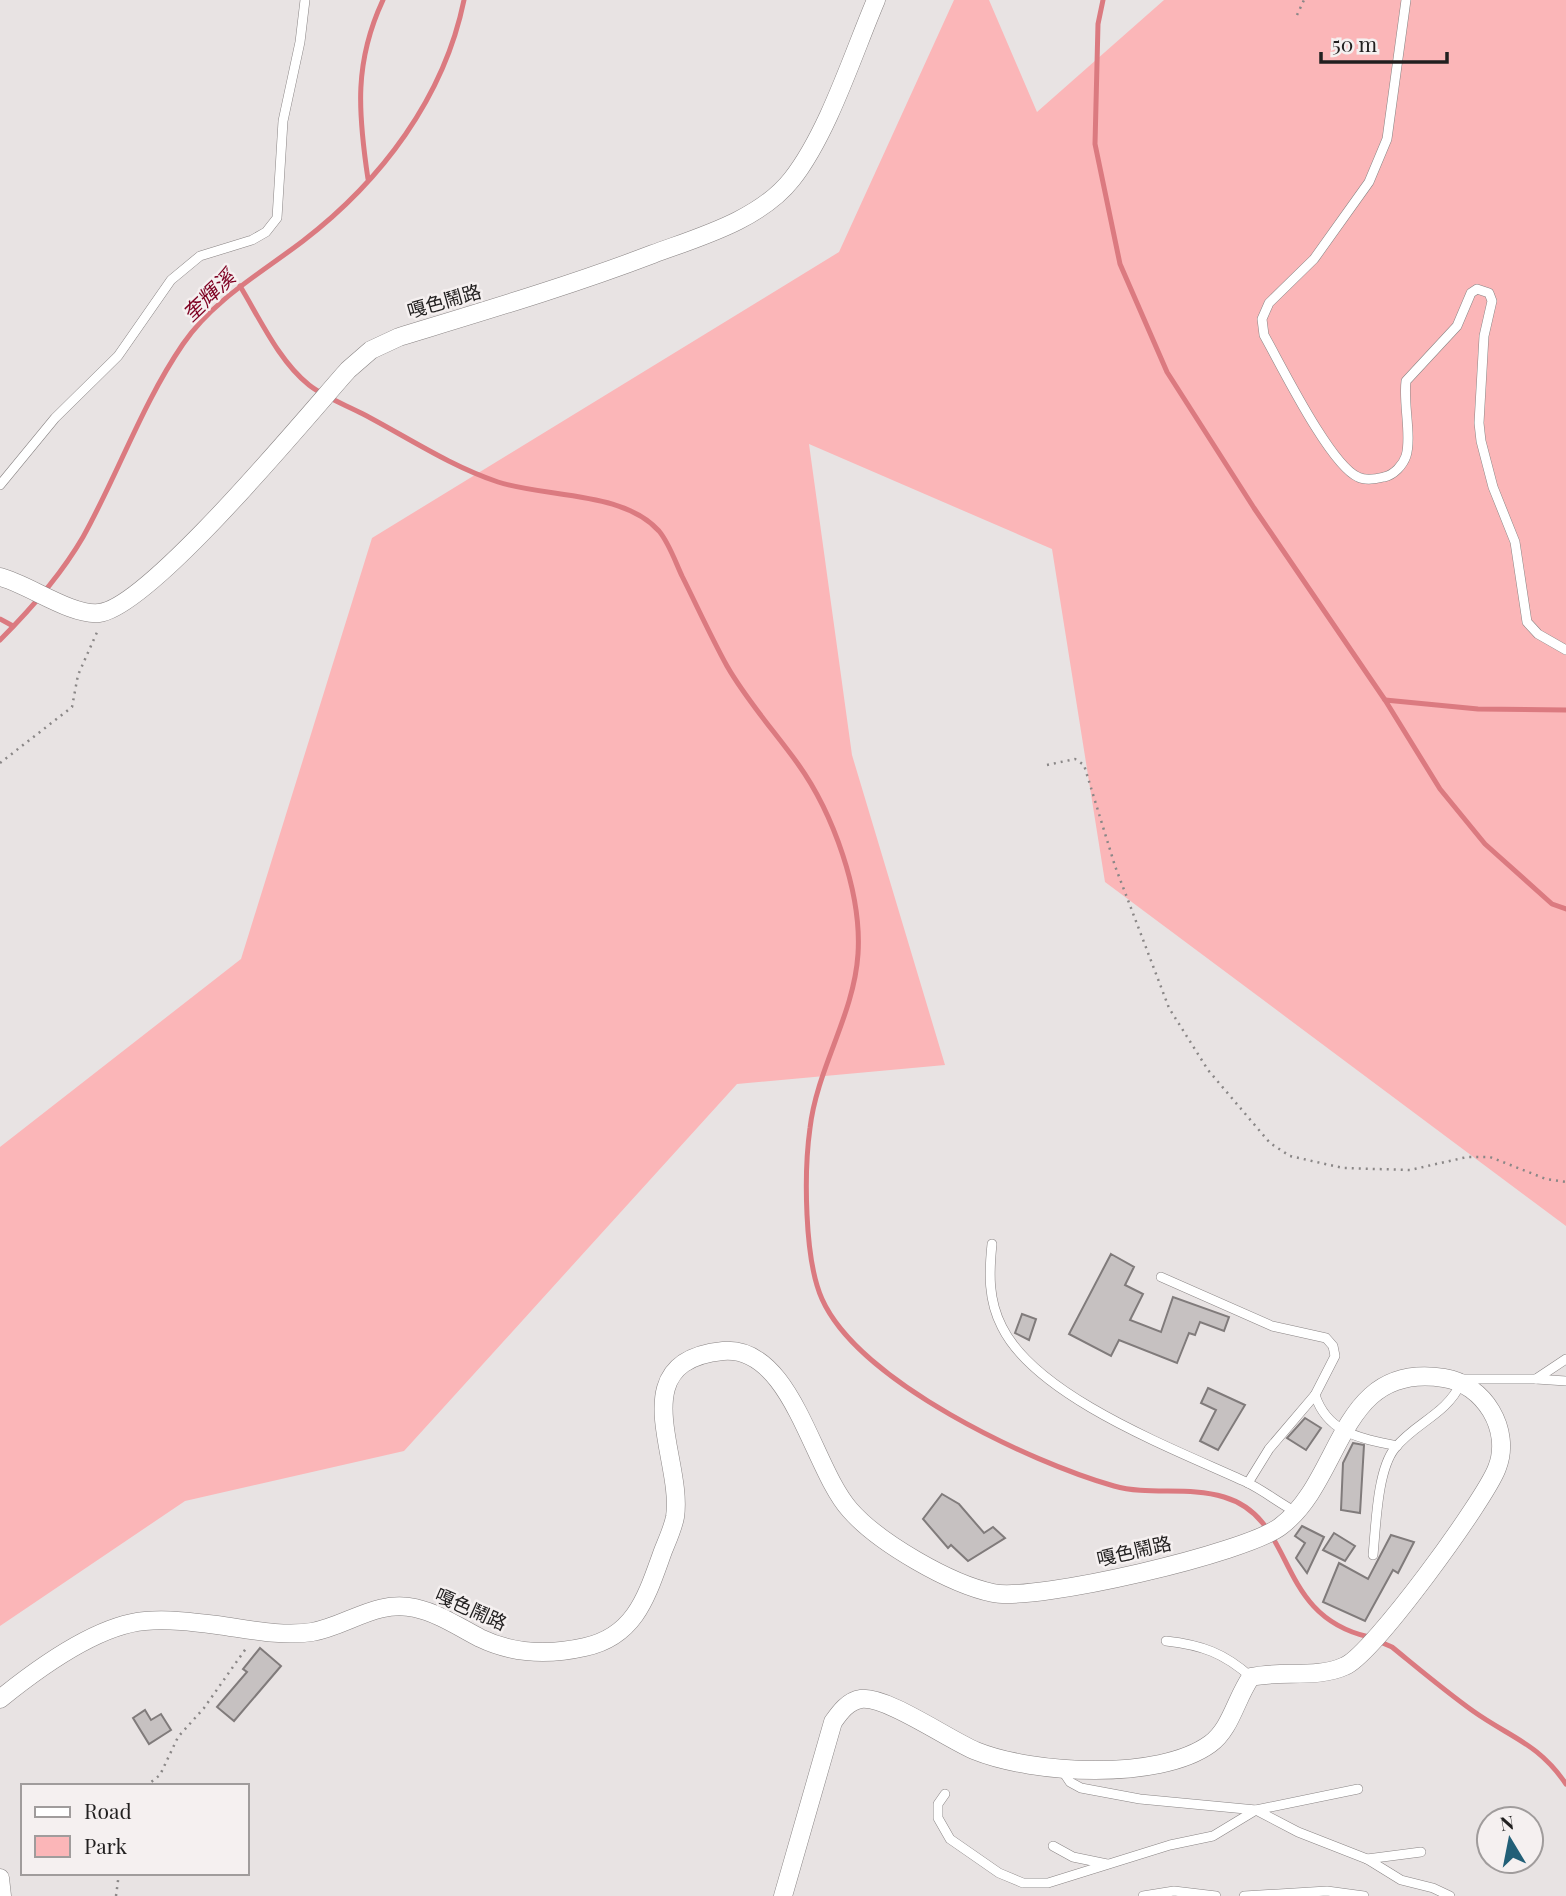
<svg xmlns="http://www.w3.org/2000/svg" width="1566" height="1896" font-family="'Playfair Display','Noto Sans TC',serif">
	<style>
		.green { fill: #fbb6b8 }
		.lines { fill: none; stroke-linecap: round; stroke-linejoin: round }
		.stream { stroke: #db7a80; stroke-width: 5 }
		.building { fill: #c6c1c1; stroke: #807b7b; stroke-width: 2 }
		.service-casing { stroke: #898484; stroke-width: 10 }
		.minor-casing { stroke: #898484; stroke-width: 19 }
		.path { stroke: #8a8787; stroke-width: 2.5; stroke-dasharray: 2 5; stroke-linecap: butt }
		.service { stroke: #fff; stroke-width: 9 }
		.minor { stroke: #fff; stroke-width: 18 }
		.labels { text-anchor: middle; stroke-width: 5; stroke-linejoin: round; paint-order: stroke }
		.street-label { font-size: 19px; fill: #211f1f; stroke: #f5f0f0 }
		.water-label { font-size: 21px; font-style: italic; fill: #7f0223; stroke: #f5f0f0 }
	</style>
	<rect width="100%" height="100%" fill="#e8e3e3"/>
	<path class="green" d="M 954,0 L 989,0 L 1037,112 L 1164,0 L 1566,0 L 1566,1226 L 1105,882 L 1052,549 L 809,444 L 852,755 L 945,1065 L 737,1084 L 404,1451 L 185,1501 L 0,1626 L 0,1147 L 241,959 L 372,538 L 839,252 Z"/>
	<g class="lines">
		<g class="stream">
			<path d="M 1103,0 L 1098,24 L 1095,144 L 1120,264 L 1167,372 L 1254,508 L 1385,700 L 1440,789 L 1485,844 L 1552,904 L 1566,909"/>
			<path d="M 368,179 C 358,112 354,62 383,0"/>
			<path d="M 240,286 C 260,319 279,361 309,385 C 324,397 346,405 363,414 C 407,437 450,466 498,482 C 548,498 623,491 659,531 C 669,543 675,561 682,576 C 697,606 711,637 727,666 C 747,701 775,732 798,764 C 833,813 862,893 858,954 C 854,1015 817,1068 810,1128 C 804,1171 804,1259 822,1299 C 859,1382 1030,1462 1114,1486 C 1149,1496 1188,1486 1224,1497 C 1298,1519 1273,1615 1369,1637"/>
			<path d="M 0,619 L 13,626"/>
			<path d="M 0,640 C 31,609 61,575 83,537 C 118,474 142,404 183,344 C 213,300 261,273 303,241 C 381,181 444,98 464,0"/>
			<path d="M 1385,700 L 1478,709 L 1566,710"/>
			<path d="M 1378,1641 L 1392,1647 C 1419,1669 1445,1691 1473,1711 C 1511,1738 1538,1743 1566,1784"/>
		</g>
	</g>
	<g class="building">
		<path d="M 1111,1254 L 1134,1267 L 1125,1285 L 1143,1294 L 1130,1320 L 1161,1332 L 1173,1297 L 1229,1317 L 1224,1331 L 1200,1322 L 1195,1335 L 1189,1333 L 1177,1363 L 1119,1340 L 1111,1356 L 1069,1334 Z"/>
		<path d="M 1022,1314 L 1036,1319 L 1029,1340 L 1015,1333 Z"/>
		<path d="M 1208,1388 L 1245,1405 L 1218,1450 L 1200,1441 L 1216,1410 L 1201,1403 Z"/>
		<path d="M 1305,1418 L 1321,1428 L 1306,1450 L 1287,1438 Z"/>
		<path d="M 1353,1443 L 1364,1445 L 1360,1513 L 1341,1510 L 1343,1463 Z"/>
		<path d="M 942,1494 L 959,1504 L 984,1533 L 993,1527 L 1005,1538 L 968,1561 L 951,1545 L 948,1548 L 923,1519 Z"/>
		<path d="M 1302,1526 L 1324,1537 L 1307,1573 L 1296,1558 L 1305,1543 L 1295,1536 Z"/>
		<path d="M 1334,1533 L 1355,1546 L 1345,1561 L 1323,1550 Z"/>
		<path d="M 1391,1535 L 1414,1542 L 1398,1573 L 1393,1570 L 1365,1621 L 1323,1602 L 1339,1563 L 1368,1579 Z"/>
		<path d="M 260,1648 L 281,1666 L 234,1721 L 217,1707 L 247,1672 L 243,1669 Z"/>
		<path d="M 145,1710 L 151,1720 L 161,1714 L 171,1730 L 149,1744 L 133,1718 Z"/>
	</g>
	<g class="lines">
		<defs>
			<g id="service">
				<path d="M 1406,0 L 1387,139 L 1369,182 L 1314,259 L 1269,303 L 1262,319 L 1264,335 C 1281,365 1330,465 1358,477 C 1366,481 1376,479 1384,477 C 1394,475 1403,465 1406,456 C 1412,437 1403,403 1406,381 L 1457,326 L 1471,293 L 1477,289 L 1489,293 L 1492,301 L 1484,336 L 1479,423 L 1481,441 L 1493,487 L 1515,542 L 1527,622 L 1538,634 L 1566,650"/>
				<path d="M 0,485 L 55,418 L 118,356 L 171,280 L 200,256 L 252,240 L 266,232 L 277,218 L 283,121 L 300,42 L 305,0"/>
				<path d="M 992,1244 C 989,1273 988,1300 1002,1327 C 1037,1398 1177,1450 1246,1482 C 1263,1490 1279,1503 1296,1512"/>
				<path d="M 1161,1277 L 1272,1326 L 1326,1338 L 1333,1346 L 1335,1356 L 1315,1395 C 1328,1434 1361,1438 1397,1446"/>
				<path d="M 1462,1379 L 1536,1379 L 1566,1359"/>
				<path d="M 1536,1379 L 1566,1381"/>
				<path d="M 1248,1483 L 1269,1449 L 1315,1395"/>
				<path d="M 1373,1555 C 1376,1526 1377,1470 1395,1448 C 1416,1422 1446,1415 1461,1383"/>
				<path d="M 1166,1641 C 1202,1645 1224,1653 1251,1677"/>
				<path d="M 1062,1770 L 1070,1782 L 1081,1788 L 1140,1799 L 1256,1810 L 1298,1832 L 1367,1859 L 1401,1880 L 1433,1888 L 1450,1896"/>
				<path d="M 945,1794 L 938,1804 L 938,1818 L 950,1839 L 999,1873 L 1023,1883 L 1048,1883 L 1170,1845 L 1213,1836 L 1256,1810 L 1358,1789"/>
				<path d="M 1053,1846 L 1073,1857 L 1107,1864"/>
				<path d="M 1367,1859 L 1421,1852"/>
				<path d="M 1143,1896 L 1174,1891 L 1216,1896"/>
				<path d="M 1244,1896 L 1327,1891 L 1364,1896"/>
			</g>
			<g id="minor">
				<path d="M 0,577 C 28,584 71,616 99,613 C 149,608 307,416 348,370 L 371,350 L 399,337 C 484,311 569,286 653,254 C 699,237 760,220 792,179 C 828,133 853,54 876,0"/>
				<path d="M 0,1699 C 37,1669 97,1625 145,1621 C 169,1619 193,1622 217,1625 C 247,1629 282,1637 312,1632 C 347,1626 377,1599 415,1608 C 438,1613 459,1627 480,1638 C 513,1654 550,1655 585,1647 C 636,1636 647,1595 663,1551 C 667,1541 673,1528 675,1517 C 684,1459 620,1361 723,1351 C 792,1345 812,1468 850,1510 C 879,1543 950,1584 993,1593 C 1035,1602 1247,1553 1281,1526 C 1344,1478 1338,1361 1444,1378 C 1484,1384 1512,1430 1497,1468 C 1485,1500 1373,1654 1345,1666 C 1317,1679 1281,1670 1251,1677 C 1236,1698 1231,1729 1210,1744 C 1159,1781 1033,1774 976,1751 C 949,1740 887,1696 861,1699 C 848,1701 840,1712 833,1722 L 783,1896"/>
				<path d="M 0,1878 L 2,1896"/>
			</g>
		</defs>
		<use href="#service" class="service-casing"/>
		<use href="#minor" class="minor-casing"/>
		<g class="path">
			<path d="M 1297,15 L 1304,0"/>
			<path d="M 0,763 L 72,707 L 78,675 L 98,630"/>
			<path d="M 1047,765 L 1075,759 L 1084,765 L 1115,866 L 1169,1008 L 1208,1070 L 1270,1143 L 1290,1156 L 1343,1168 L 1410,1170 L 1467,1157 L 1490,1157 L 1546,1179 L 1566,1182"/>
			<path d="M 146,1786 L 160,1775 L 178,1737 L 204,1708 L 247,1647"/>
			<path d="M 116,1896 L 119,1873"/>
		</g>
		<use href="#service" class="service"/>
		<use href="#minor" class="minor"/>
	</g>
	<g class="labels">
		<g class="street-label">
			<text transform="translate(444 301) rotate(-16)" y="7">嘎色鬧路</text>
			<text transform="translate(1134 1551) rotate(-13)" y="7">嘎色鬧路</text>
			<text transform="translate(471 1609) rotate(24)" y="7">嘎色鬧路</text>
		</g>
		<g class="water-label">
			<text transform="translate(209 296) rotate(-44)" y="7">奎輝溪</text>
		</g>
	</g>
	<rect x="21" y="1784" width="228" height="91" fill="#f5f0f0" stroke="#a09c9c" stroke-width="2"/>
	<rect x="35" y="1807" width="35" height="10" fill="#ffffff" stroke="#a09c9c" stroke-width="2"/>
	<text x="84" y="1819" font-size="21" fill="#211f1f">Road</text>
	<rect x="35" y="1836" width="35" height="21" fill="#fbb6b8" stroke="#a09c9c" stroke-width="2"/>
	<text x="84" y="1854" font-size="21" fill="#211f1f">Park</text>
	<g transform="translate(1510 1840) rotate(350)"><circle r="33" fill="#f5f0f0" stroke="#a09c9c" stroke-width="2"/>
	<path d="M0-5L12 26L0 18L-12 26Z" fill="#225f77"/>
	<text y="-10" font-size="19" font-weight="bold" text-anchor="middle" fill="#211f1f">N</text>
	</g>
	<path d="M1321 52v10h126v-10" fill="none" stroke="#211f1f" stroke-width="3.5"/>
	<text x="1332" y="52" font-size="21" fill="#211f1f" stroke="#f5f0f0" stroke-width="5" paint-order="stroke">50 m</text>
</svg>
